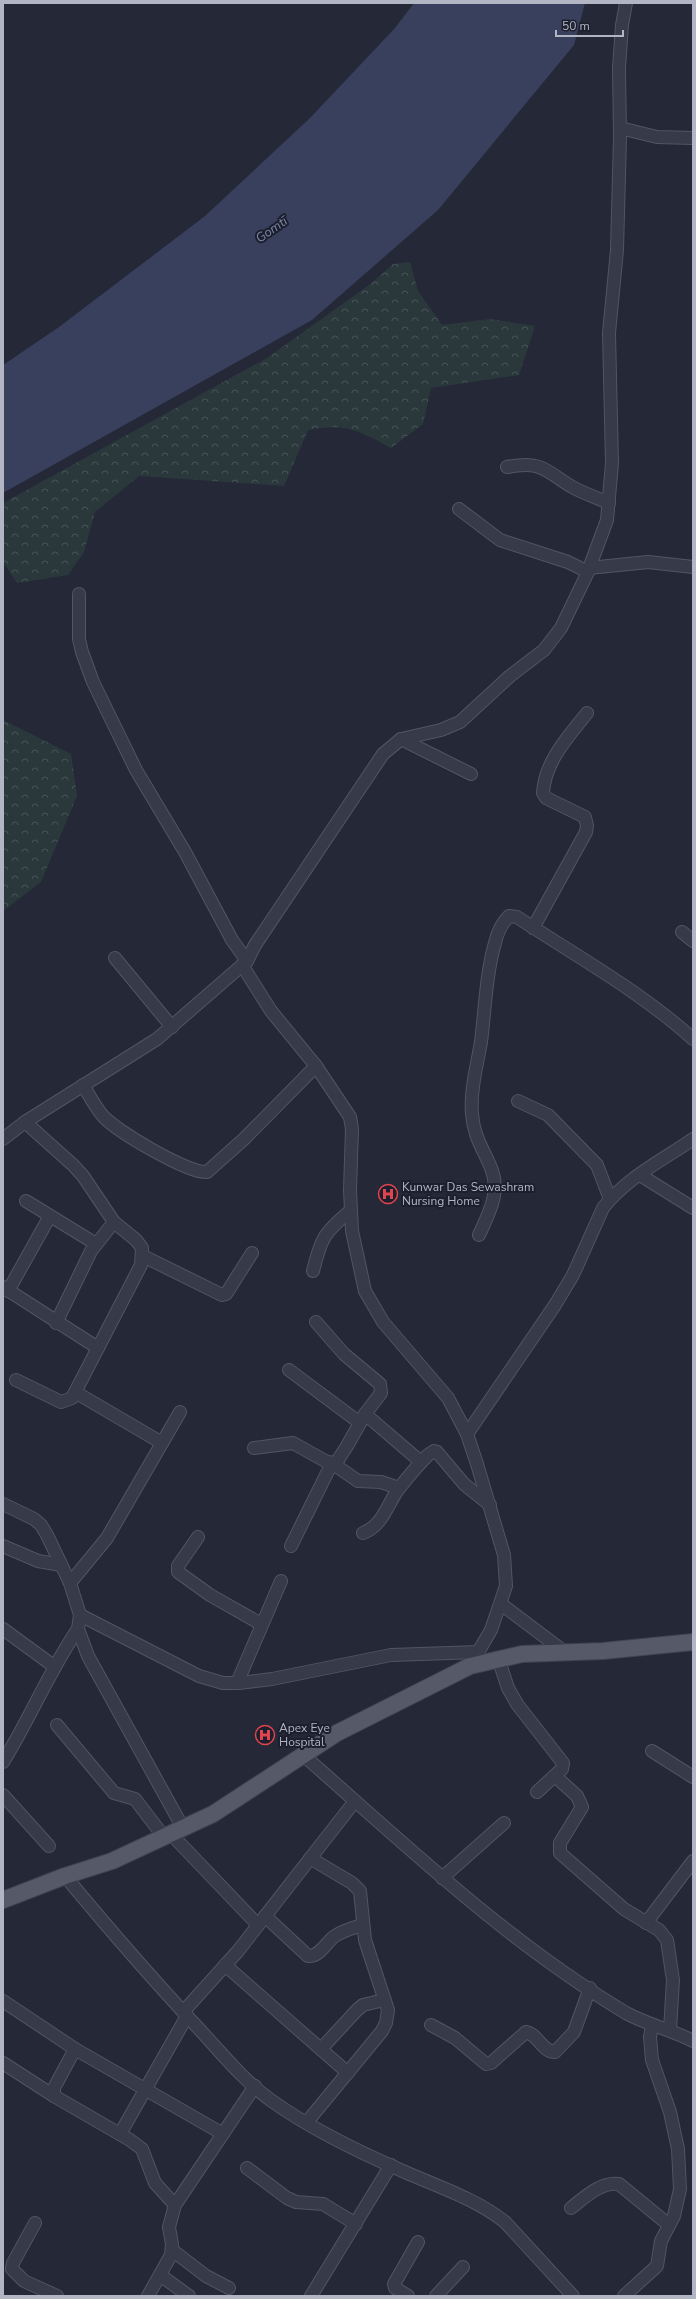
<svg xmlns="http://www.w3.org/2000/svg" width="696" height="2299" font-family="'Nunito Sans',sans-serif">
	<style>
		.forest { fill: url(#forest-crowns) }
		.water { fill: #39405d }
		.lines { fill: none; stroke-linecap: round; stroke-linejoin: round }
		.minor-casing { stroke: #525563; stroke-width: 14 }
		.major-casing { stroke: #404351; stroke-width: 18 }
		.minor { stroke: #373a48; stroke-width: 12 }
		.major { stroke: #555968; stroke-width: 16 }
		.labels { text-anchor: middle; stroke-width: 4; stroke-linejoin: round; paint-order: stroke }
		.poi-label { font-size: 12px; fill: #b2b5c4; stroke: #1c1f2d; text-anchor: start }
		.water-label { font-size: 13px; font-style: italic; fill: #7c86aa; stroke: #1c1f2d }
	</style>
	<defs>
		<pattern id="forest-crowns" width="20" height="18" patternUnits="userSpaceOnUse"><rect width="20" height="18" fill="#2a383c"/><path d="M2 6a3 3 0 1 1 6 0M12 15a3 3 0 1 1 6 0" fill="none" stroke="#465357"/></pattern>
	</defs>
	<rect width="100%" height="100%" fill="#242837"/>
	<g class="forest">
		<path d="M 410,262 L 418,291 L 442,325 L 490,319 L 535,326 L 519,375 L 431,388 L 423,424 L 391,448 C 358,430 346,423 308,430 L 284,486 L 139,476 L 95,512 L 84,552 L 68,575 L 17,583 L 3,562 L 3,503 L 267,358 L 369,285 L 393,264 Z"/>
		<path d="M 3,720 L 71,754 L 77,796 L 41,882 L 3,911 Z"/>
	</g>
	<path class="water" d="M 414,3 L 585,3 L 574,45 L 438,210 L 312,320 L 3,493 L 3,365 L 59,327 L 205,216 L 310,118 L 395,28 Z"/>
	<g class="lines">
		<defs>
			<g id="minor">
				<path d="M 620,128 L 657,137 L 693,138"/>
				<path d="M 507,467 C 544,460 546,472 574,488 C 585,494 598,498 609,503"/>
				<path d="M 459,509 L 500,540 L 568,562 L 588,572"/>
				<path d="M 589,568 L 648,562 L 693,567"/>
				<path d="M 79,594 L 79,639 L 82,652 L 93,682 L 136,770 L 185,852 L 232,940 L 247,961"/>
				<path d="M 401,739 L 471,774"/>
				<path d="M 533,928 L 586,832 L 587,826 L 585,817 L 546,798 L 543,793 C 545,761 568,737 587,713"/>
				<path d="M 682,932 L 693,941"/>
				<path d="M 115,958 L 172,1027"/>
				<path d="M 242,965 L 271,1011 L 316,1066 L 350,1117 L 352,1129 L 350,1190 L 352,1231 L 365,1291 L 383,1322 L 448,1398 L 467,1434 L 477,1464 L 504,1555 L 506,1586 L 491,1630 L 470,1666"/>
				<path d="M 83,1085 C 89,1095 95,1107 103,1116 C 116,1131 189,1174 207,1172 L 244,1139 L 316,1066"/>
				<path d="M 518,1101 L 548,1115 L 597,1165 L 610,1199"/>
				<path d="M 3,1139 L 25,1122 L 157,1039 L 247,961 L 255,945 L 383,754 L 401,739 L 441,730 L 460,722 L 510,676 L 544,650 L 561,628 L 587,574 L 607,520 L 612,463 L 609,333 L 617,250 L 620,137 L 619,68 L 622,25 L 626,3"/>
				<path d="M 640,1175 L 693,1208"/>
				<path d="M 26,1201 L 96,1244"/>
				<path d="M 479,1235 C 489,1213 501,1192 491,1168 C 483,1148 474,1138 472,1114 C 470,1091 477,1065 481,1042 C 485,1010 486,974 495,943 C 497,934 502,923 509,916 L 517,917 C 576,956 640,991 693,1039"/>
				<path d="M 143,1256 L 222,1295 L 226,1294 L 252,1253"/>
				<path d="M 313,1271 C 321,1238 324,1233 350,1211"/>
				<path d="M 3,1287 L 98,1348"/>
				<path d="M 8,1291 L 50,1216"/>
				<path d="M 56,1323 L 91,1251 L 114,1222"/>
				<path d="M 289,1370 L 360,1423"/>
				<path d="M 16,1380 L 61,1402 L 72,1398 L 141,1265 L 142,1248 L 136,1240 L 114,1222 L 83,1176 L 73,1165 L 25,1122"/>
				<path d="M 75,1392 L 162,1443"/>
				<path d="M 365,1414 L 421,1462"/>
				<path d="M 467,1434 L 555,1305 L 573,1275 L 603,1208 C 626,1178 663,1160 693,1139"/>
				<path d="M 254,1448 L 293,1443 L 327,1462 L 336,1463 L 347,1446 L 365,1414 L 381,1393 L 380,1384 L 344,1354 L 316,1322"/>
				<path d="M 3,1504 L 34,1519 L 41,1525 L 47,1535 L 70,1583 L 80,1615 L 78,1629 L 88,1656 L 183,1828"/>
				<path d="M 363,1533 C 382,1526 387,1506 397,1491 C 407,1478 417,1466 428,1455 L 434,1451 L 437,1452 L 464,1484 L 490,1505"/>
				<path d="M 198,1537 L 178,1566 L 178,1572 L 210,1595 L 261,1624"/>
				<path d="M 3,1546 L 38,1561 L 61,1565"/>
				<path d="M 291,1546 L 332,1463 L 358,1481 L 381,1482 L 399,1488"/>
				<path d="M 70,1583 L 107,1538 L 180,1412"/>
				<path d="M 501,1604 L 566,1653"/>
				<path d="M 80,1615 L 199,1676 L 223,1683 L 239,1683 L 272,1679 L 391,1655 L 479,1652"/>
				<path d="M 3,1629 L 55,1667"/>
				<path d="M 498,1658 L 508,1688 L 517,1704 L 563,1763 L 562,1769 L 537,1792"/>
				<path d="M 237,1683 L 281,1581"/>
				<path d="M 57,1725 L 114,1793 L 135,1799 L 164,1837"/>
				<path d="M 652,1751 L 693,1777"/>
				<path d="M 302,1754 C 407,1846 506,1941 626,2013 C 648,2025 672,2030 693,2041"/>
				<path d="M 3,1762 C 30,1719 49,1671 78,1629"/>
				<path d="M 555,1776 L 577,1796 L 582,1807 L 560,1843 L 560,1853 L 624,1909 L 659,1930 L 667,1940 L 673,1980 L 670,2030"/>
				<path d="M 3,1795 L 49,1846"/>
				<path d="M 171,1834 L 258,1925"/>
				<path d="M 65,1876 C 109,1929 154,1981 201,2031 C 223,2055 245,2082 272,2101 C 311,2129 361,2153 405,2172 C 439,2187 476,2199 505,2222 L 573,2296"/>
				<path d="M 442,1878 L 504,1823"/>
				<path d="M 265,1916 L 308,1956 C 320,1957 326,1942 335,1936 C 344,1930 353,1928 362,1925"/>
				<path d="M 646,1923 L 693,1861"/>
				<path d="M 225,1965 L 348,2073"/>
				<path d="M 3,2001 L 75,2049 L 223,2134"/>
				<path d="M 183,2012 L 238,1951 L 355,1801"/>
				<path d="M 431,2025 L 455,2038 L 486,2064 L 491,2063 L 526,2032 C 538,2034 542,2052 555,2052 L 574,2032 L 590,1988"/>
				<path d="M 75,2049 L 54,2088 L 54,2096 L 130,2140 L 142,2149 L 155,2183 L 175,2205"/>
				<path d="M 321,2049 L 357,2010 L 363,2005 L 384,2000"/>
				<path d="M 3,2063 L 54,2096"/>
				<path d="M 307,2122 L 382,2031 L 386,2023 L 388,2010 L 365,1940 L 360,1891 L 352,1883 L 310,1858"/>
				<path d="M 120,2134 L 187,2016"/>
				<path d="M 247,2168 L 287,2198 L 296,2202 L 323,2204 L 356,2224"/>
				<path d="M 571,2208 C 584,2198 601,2181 619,2184 L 669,2225"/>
				<path d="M 35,2223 L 13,2263 L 12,2269 L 24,2281 L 57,2296"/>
				<path d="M 172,2250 L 206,2276 L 229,2288"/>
				<path d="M 160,2275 L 189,2296"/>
				<path d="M 148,2296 L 171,2255 L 172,2244 L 169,2227 L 175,2205 L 255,2086"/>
				<path d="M 311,2296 L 391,2165"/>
				<path d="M 408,2296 L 395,2288 L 394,2284 L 418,2242"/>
				<path d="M 436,2296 L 463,2267"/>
				<path d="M 624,2296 L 657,2266 L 661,2241 L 674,2216 L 680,2189 L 678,2149 L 670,2112 L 652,2060 L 650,2037 L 652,2025"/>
			</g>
			<path id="major" d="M 3,1900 L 65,1876 L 112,1861 L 213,1814 L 337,1733 L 470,1666 L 522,1654 L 603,1651 L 693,1642"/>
		</defs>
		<use href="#minor" class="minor-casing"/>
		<use href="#major" class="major-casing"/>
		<use href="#minor" class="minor"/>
		<use href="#major" class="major"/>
	</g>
	<defs>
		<symbol id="hospital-ring" viewBox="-11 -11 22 22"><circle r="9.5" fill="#1c1f2d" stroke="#e0444e" stroke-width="1.5"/><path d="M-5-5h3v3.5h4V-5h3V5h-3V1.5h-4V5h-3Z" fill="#e0444e"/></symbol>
	</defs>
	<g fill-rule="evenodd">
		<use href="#hospital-ring" x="377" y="1183" width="22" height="22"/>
		<use href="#hospital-ring" x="254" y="1724" width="22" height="22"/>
	</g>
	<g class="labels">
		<g class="poi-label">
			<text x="402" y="1191">Kunwar Das Sewashram<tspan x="402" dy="14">Nursing Home</tspan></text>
			<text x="279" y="1732">Apex Eye<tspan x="279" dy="14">Hospital</tspan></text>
		</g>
		<g class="water-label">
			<text transform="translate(271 229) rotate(-35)" y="5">Gomtī</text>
		</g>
	</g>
	<rect width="696" height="2299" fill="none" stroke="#b2b5c4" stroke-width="8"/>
	<path d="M556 30v6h67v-6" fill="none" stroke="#b2b5c4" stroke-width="2"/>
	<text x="562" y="30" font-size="12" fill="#b2b5c4" stroke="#1c1f2d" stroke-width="3" paint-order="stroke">50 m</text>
</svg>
